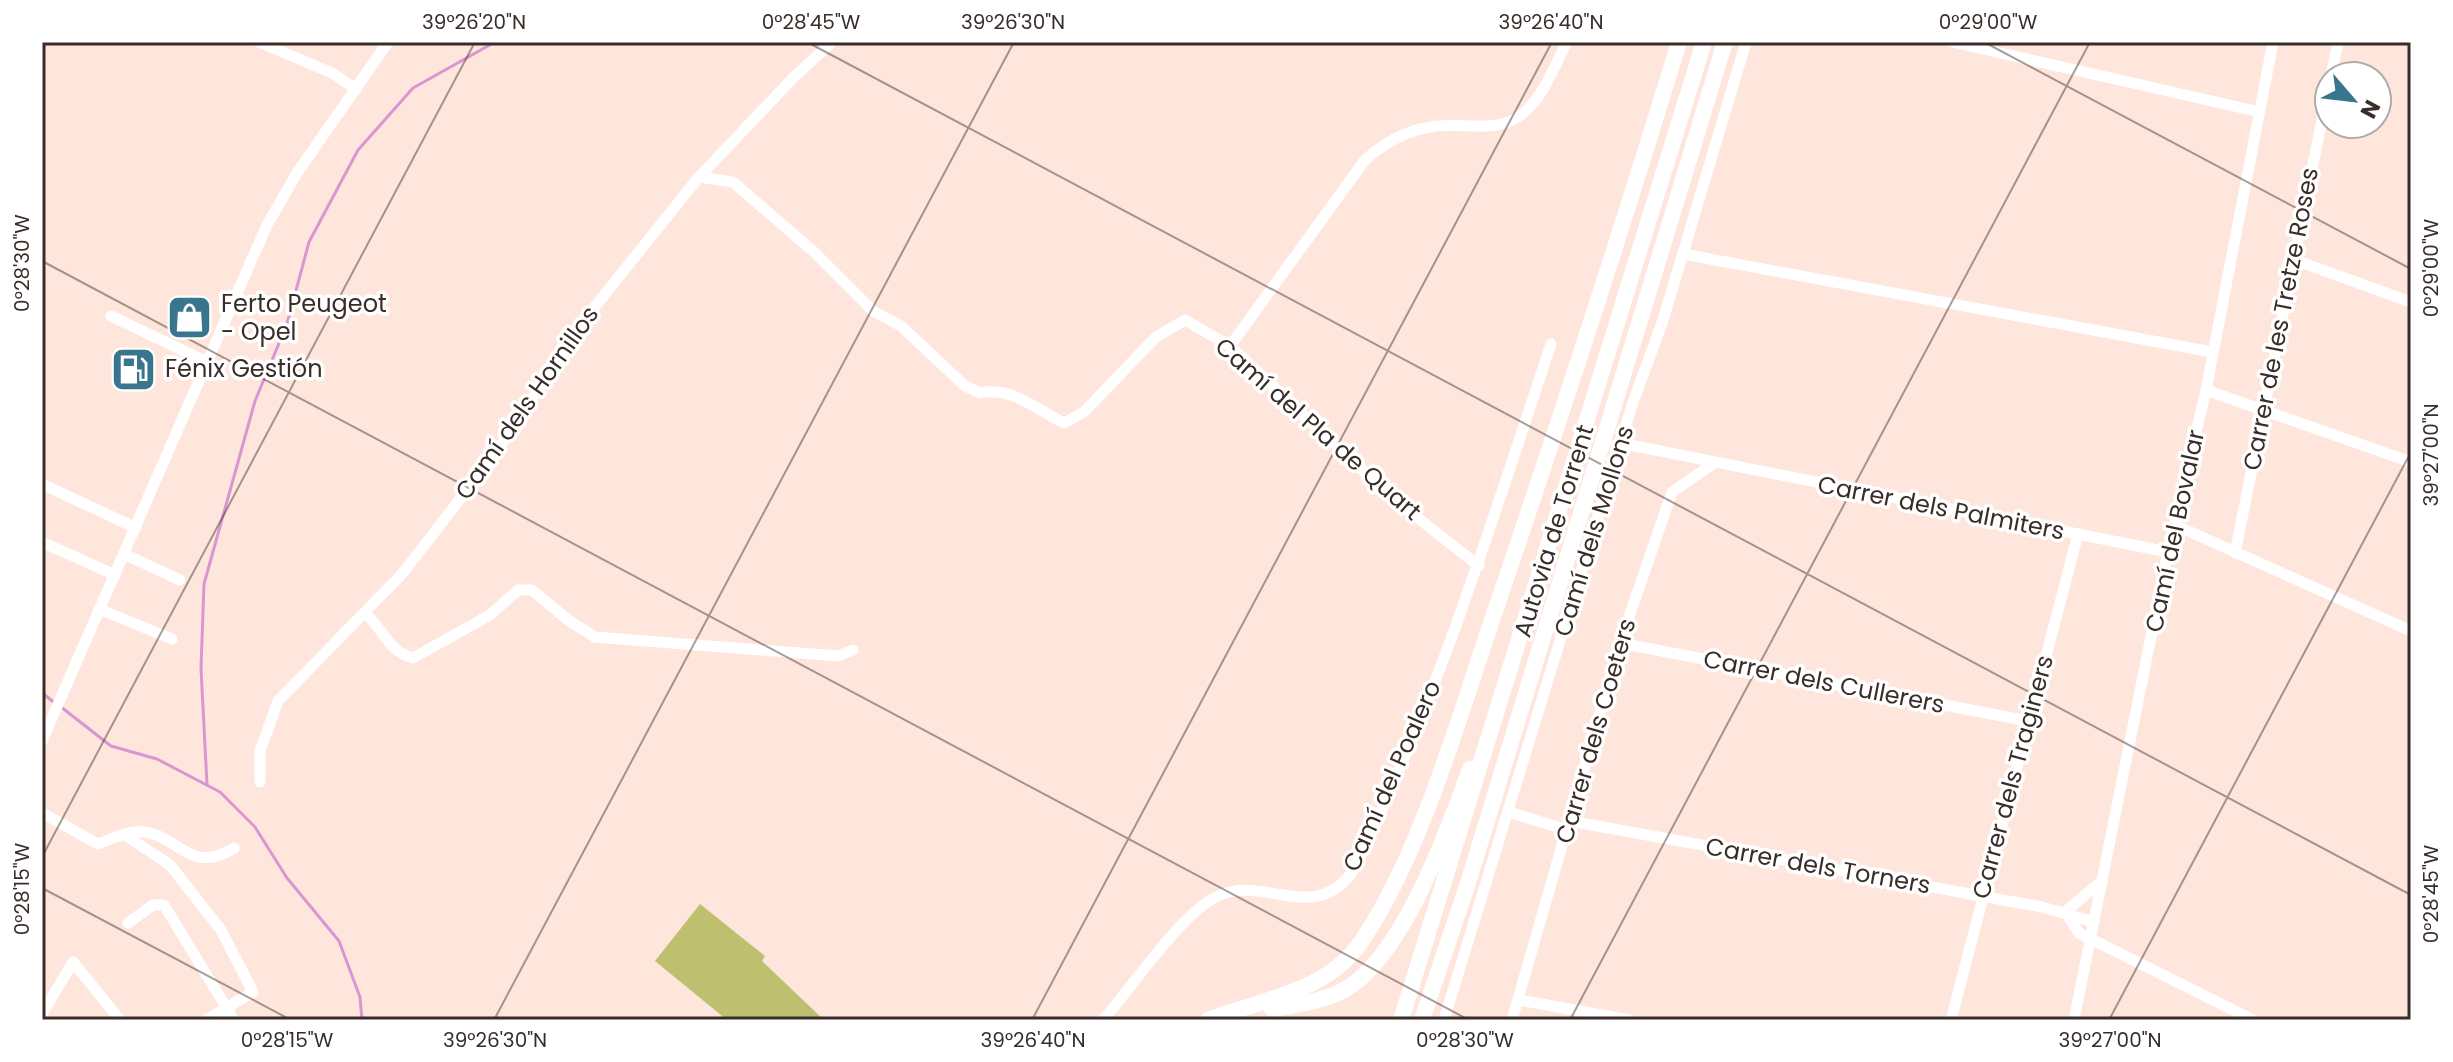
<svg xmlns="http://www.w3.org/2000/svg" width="2453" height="1062" font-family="Poppins,sans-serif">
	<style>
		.green { fill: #bfc06f }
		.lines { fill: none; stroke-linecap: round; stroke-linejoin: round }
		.stream { stroke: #d996d2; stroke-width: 3 }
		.minor { stroke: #fff; stroke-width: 11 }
		.highway { stroke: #fff; stroke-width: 16 }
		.ticks { fill: none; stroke: #382d29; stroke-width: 2; stroke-opacity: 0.45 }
		.labels { text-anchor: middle; stroke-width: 7; stroke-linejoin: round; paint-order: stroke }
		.poi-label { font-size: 24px; fill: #382d29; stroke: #fff; text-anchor: start }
		.street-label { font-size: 24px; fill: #382d29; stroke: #fff }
		.neatline { fill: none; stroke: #382d29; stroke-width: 3 }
		.ticks-label { font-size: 20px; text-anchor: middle; fill: #382d29 }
	</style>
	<rect width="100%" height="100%" fill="#fee6dd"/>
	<path class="green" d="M 700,904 L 765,956 L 762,961 L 824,1020 L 727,1020 L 655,961 Z"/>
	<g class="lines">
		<g class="stream">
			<path d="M 42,693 L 55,703"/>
			<path d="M 61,707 L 111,746 L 157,759 L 220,792 L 255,827 L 287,878 L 339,941 L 360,997 L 362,1020"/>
			<path d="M 207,785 L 201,668 L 204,584 L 255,401 L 287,324 L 309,242 L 358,150 L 413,88 L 495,42"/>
		</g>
		<g class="minor">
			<path d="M 259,42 L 332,73 L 356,89"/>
			<path d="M 1952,42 L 2260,112"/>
			<path d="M 2331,76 L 2338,42"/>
			<path d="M 699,177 L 733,182 L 814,252 L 873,311 L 901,326 L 965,386 L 980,393 C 1012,386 1035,409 1064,423 L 1084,412 L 1156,337 L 1185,320 L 1230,346 L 1390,496 L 1479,566"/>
			<path d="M 1683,254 L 2212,352"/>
			<path d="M 2292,259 L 2411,302"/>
			<path d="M 111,316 L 207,362"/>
			<path d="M 1230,346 L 1365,160 C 1383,144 1405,131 1430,127 C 1460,121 1495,135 1521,115 C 1543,98 1554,67 1567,42"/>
			<path d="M 2206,390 L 2411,462"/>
			<path d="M 1620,443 L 2168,552"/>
			<path d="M 42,484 L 136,528"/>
			<path d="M 2175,525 L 2411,631"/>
			<path d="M 42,542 L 115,575"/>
			<path d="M 2235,553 L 2329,85"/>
			<path d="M 124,554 L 180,580"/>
			<path d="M 99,609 L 172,639"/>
			<path d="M 365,613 C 383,628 388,652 413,658 L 490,615 L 518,590 L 532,590 L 568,620 L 595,637 L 838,656 L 853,650"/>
			<path d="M 1620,643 L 2028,721"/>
			<path d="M 42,741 L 266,227 L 297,173 L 388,42"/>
			<path d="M 260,782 L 260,751 L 278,701 L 402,574 L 495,454 L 585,319 L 699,177 L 794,77 L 832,42"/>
			<path d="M 1509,812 L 1567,830"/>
			<path d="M 42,813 L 98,844 C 109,840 123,833 135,832 C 176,828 187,878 234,848"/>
			<path d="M 1570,821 L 2042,907 L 2094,922"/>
			<path d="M 125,835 L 170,865 L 221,930 L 253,992 L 206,1020"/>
			<path d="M 2065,912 L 2103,880"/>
			<path d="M 2066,913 L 2079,933 L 2253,1020"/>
			<path d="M 128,923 L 153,905 L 164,905 L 234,1020"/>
			<path d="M 1519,1000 L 1630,1020"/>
			<path d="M 42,1014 L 73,962 L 120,1020"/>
			<path d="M 1103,1020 C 1132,987 1179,917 1214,898 C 1263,872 1310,925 1351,874 C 1436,705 1491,524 1551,344"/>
			<path d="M 1444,1020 L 1632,405 L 1663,320 L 1746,42"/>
			<path d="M 1512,1020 L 1620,643 L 1672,492 L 1713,464"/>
			<path d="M 1951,1020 L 2078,534"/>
			<path d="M 2074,1020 L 2168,552 L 2206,390 L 2273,42"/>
		</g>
		<g class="highway">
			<path d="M 1272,1009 C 1294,1005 1318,1002 1338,993 C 1400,966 1448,830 1470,769"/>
			<path d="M 1208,1020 C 1261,999 1326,993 1361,942 C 1419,857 1456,727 1489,629 C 1555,435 1619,239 1679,42"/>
			<path d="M 1401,1020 L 1704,42"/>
			<path d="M 1422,1020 L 1468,883 L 1725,42"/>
		</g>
	</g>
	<path class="ticks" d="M 807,42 L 2411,895M 1984,42 L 2411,269M 42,261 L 1469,1020M 42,857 L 475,42M 42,888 L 291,1020M 494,1020 L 1014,42M 1032,1020 L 1552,42M 1570,1020 L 2090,42M 2109,1020 L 2411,452"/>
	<defs>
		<symbol id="shop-square" viewBox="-11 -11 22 22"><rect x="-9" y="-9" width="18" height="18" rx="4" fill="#39768d" stroke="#fff"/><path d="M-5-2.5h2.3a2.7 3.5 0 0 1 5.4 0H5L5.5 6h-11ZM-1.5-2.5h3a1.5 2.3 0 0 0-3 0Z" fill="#fff"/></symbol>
		<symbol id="fuel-square" viewBox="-11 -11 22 22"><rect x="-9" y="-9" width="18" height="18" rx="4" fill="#39768d" stroke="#fff"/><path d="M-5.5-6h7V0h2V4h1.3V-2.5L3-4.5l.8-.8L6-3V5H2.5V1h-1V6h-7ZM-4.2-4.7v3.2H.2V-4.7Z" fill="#fff"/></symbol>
	</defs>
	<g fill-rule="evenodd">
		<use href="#shop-square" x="164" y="292" width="51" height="51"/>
		<use href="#fuel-square" x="108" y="344" width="51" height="51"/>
	</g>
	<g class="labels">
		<g class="poi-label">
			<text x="221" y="312">Ferto Peugeot<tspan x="221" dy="28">- Opel</tspan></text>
			<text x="165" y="377">Fénix Gestión</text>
		</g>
		<g class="street-label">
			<text transform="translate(2281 319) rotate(-79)" y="8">Carrer de les Tretze Roses</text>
			<text transform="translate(527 403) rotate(-55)" y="8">Camí dels Hornillos</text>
			<text transform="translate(1318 429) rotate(41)" y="8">Camí del Pla de Quart</text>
			<text transform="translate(1941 508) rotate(11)" y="8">Carrer dels Palmiters</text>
			<text transform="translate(1554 531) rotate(-73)" y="8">Autovia de Torrent</text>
			<text transform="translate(1594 531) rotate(-73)" y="8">Camí dels Mollons</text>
			<text transform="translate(2175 531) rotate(-78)" y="8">Camí del Bovalar</text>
			<text transform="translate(1824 682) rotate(11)" y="8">Carrer dels Cullerers</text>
			<text transform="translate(1596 731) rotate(-74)" y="8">Carrer dels Coeters</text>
			<text transform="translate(1392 776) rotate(-66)" y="8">Camí del Poalero</text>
			<text transform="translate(2013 777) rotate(-75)" y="8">Carrer dels Traginers</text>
			<text transform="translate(1818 866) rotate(10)" y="8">Carrer dels Torners</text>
		</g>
	</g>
	<rect width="2453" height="1062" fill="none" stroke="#ffffff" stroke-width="88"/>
	<g transform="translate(2353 100) rotate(118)"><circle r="38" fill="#ffffff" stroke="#afaba9" stroke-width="2"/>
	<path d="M0-6L14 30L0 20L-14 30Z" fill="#39768d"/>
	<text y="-12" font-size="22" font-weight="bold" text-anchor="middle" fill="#382d29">N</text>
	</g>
	<rect x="44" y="44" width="2365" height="974" class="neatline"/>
	<g class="ticks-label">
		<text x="474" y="29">39°26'20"N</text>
		<text x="811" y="29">0°28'45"W</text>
		<text x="1013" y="29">39°26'30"N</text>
		<text x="1551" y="29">39°26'40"N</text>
		<text x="1988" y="29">0°29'00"W</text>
		<text transform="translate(22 263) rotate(-90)" y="7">0°28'30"W</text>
		<text transform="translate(2431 268) rotate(-90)" y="7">0°29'00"W</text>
		<text transform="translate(2431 455) rotate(-90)" y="7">39°27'00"N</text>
		<text transform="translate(22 889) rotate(-90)" y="7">0°28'15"W</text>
		<text transform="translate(2431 894) rotate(-90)" y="7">0°28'45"W</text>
		<text x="287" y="1047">0°28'15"W</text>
		<text x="495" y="1047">39°26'30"N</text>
		<text x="1033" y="1047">39°26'40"N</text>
		<text x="1465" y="1047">0°28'30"W</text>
		<text x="2110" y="1047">39°27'00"N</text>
	</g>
</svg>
